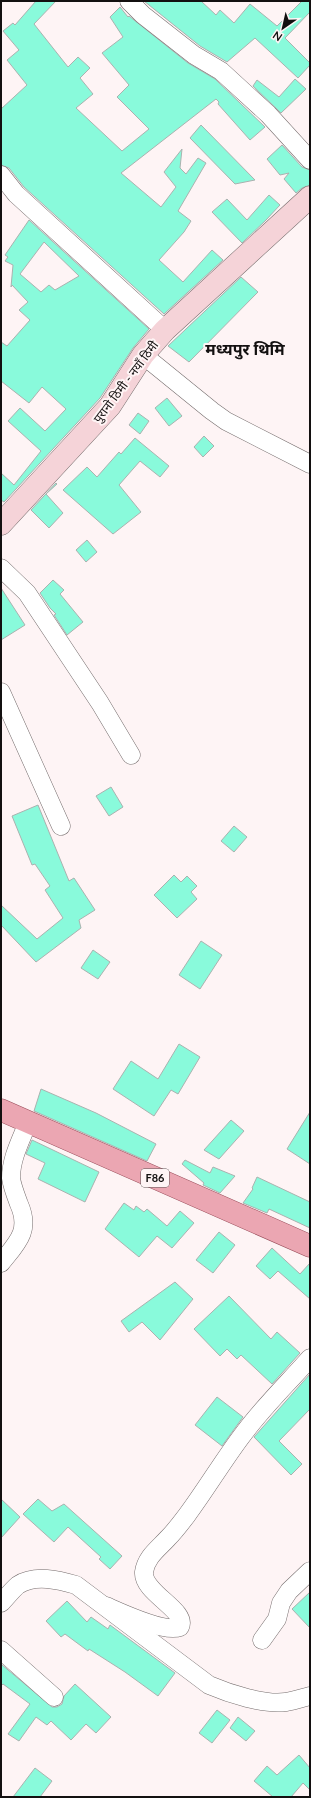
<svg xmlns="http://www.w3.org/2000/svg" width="311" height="1798" font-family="Lato,'Noto Sans Devanagari',sans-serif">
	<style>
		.building { fill: #89fadb; stroke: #aab2af; fill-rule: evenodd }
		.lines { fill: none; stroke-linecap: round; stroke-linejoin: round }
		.street-casing { stroke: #756d6d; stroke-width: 19 }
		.secondary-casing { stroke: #756d6d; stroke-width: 23 }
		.primary-casing { stroke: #974b58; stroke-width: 23 }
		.street { stroke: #fff; stroke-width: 18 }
		.secondary { stroke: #f5d3d8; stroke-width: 22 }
		.primary { stroke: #eba6b2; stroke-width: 22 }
		.labels { text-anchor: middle; stroke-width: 4; stroke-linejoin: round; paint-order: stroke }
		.shield { fill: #fef4f5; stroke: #5a5455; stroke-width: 1 }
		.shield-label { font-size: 11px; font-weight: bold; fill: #131010 }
		.street-label { font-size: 12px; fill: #131010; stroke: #fef4f5 }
		.district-label { font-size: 16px; font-weight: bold; fill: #131010; stroke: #fef4f5 }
	</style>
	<rect width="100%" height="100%" fill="#fef4f5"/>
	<g class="building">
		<path d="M 36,1 L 56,1 L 34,24 L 68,67 L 78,57 L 90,68 L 80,78 L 93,94 L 76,108 L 122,151 L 149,129 L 117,97 L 129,85 L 102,53 L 123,37 L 110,17 L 120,7 L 128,17 L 129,16 L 188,63 L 215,79 L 265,127 L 250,140 L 218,104 L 219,102 L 216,99 L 121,173 L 161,207 L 176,187 L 164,172 L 182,149 L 180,168 L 186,174 L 198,158 L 206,163 L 178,211 L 191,221 L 184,232 L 159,260 L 183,282 L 212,250 L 223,260 L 164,314 L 24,187 L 9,168 L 1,165 L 1,109 L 27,85 L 7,60 L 19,50 L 3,31 L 13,23 L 15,25 Z"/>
		<path d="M 144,1 L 201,1 L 216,15 L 220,10 L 234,23 L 250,4 L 277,26 L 302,1 L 310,1 L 310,12 L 285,38 L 310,63 L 310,65 L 298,78 L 255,38 L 227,62 L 200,46 Z"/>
		<path d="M 295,79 L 306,89 L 281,113 L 253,86 L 257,80 L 279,97 Z"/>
		<path d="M 201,125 L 255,180 L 235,184 L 190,138 Z"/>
		<path d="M 282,145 L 302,167 L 310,170 L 310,185 L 302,188 L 296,193 L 284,179 L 289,173 L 280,175 L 267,159 Z"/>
		<path d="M 269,195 L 280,205 L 266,220 L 242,243 L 212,212 L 227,199 L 247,220 Z"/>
		<path d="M 29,220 L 149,329 L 133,348 L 100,398 L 4,502 L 1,500 L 1,473 L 14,485 L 41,451 L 8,421 L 20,408 L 45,431 L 66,409 L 42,387 L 29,403 L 1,381 L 1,342 L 7,346 L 30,320 L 19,310 L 28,302 L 12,285 L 11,287 L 13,265 L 5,261 L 8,257 L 5,255 ZM 44,242 L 79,276 L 55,290 L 49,285 L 41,292 L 20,274 Z"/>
		<path d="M 241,277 L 258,292 L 189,362 L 168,346 Z"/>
		<path d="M 167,398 L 182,416 L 169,426 L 155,408 Z"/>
		<path d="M 138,413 L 149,421 L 140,434 L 129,425 Z"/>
		<path d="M 204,436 L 214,446 L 203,457 L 194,447 Z"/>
		<path d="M 135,438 L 169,466 L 160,477 L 140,461 L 119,485 L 141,512 L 113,534 L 63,490 L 87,467 L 97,477 L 119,452 L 121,454 Z"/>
		<path d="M 56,483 L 57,484 L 46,494 L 63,513 L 49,528 L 31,510 Z"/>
		<path d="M 87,540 L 97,552 L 86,562 L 76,550 Z"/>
		<path d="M 53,580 L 64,590 L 60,594 L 83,622 L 67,635 L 54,615 L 56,614 L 50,608 L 40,593 Z"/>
		<path d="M 1,588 L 25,625 L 1,640 Z"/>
		<path d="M 111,787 L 123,807 L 109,816 L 96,796 Z"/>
		<path d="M 38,805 L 69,881 L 74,878 L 95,910 L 79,920 L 81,928 L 36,962 L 1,925 L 1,905 L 37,939 L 63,918 L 45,890 L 50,886 L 35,864 L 32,865 L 12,816 Z"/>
		<path d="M 234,826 L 247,837 L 234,852 L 221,841 Z"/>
		<path d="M 174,875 L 181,882 L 187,876 L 197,886 L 191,892 L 197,899 L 177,918 L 154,895 Z"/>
		<path d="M 201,941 L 222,955 L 200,989 L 179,975 Z"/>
		<path d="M 93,950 L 110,962 L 98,979 L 81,968 Z"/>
		<path d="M 179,1044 L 200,1057 L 178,1094 L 171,1090 L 154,1116 L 113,1089 L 131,1061 L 158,1079 Z"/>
		<path d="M 41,1089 L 96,1113 L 156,1144 L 147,1161 L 34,1111 Z"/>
		<path d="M 310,1112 L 310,1164 L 287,1149 Z"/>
		<path d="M 231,1120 L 244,1131 L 219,1159 L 204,1150 Z"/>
		<path d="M 32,1140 L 99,1172 L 85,1202 L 38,1179 L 45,1163 L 26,1154 Z"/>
		<path d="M 185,1160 L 210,1173 L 213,1167 L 235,1176 L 220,1193 L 203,1185 L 204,1183 L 182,1164 Z"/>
		<path d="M 257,1177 L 310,1202 L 310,1228 L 269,1209 L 267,1213 L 243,1203 L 253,1189 L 252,1188 Z"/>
		<path d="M 124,1203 L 134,1210 L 136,1206 L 144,1212 L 147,1209 L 167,1226 L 180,1211 L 194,1223 L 172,1248 L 157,1236 L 139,1257 L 105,1229 Z"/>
		<path d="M 219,1232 L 235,1245 L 213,1273 L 196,1260 Z"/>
		<path d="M 272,1248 L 300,1274 L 310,1263 L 310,1299 L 278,1271 L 270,1279 L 256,1266 Z"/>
		<path d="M 175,1282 L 193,1299 L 160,1340 L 142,1322 L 129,1332 L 121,1321 Z"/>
		<path d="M 229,1296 L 271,1339 L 277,1332 L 300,1353 L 272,1384 L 241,1355 L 237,1359 L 227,1349 L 220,1356 L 194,1329 Z"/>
		<path d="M 310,1374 L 310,1409 L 279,1441 L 302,1464 L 291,1475 L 254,1437 Z"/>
		<path d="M 217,1397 L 243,1417 L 222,1446 L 195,1425 Z"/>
		<path d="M 1,1499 L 20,1517 L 1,1538 Z"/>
		<path d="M 38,1499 L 52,1511 L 64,1504 L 122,1556 L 110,1569 L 99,1559 L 101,1557 L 68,1527 L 54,1542 L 23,1514 Z"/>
		<path d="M 310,1592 L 310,1628 L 292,1609 Z"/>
		<path d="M 67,1601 L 87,1622 L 91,1617 L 108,1629 L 110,1625 L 175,1673 L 158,1696 L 125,1672 L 89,1649 L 88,1651 L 65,1634 L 61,1637 L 46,1621 Z"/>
		<path d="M 1,1664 L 52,1707 L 57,1707 L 62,1704 L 64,1696 L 75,1684 L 111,1717 L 96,1733 L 86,1724 L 71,1740 L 51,1721 L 47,1725 L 36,1717 L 19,1741 L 8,1734 L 30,1704 L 3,1684 L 1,1686 Z"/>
		<path d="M 217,1710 L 230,1720 L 212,1743 L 199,1733 Z"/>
		<path d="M 238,1717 L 255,1731 L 246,1741 L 230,1728 Z"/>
		<path d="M 299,1755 L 310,1768 L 310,1790 L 303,1783 L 291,1797 L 273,1797 L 254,1781 L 267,1766 L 277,1775 Z"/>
		<path d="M 35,1768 L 52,1781 L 40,1797 L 13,1797 Z"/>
	</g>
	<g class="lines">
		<defs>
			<g id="street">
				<path d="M 129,1 L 143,15 L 194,55 L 221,71 L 268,114 L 310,160"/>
				<path d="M 1,175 L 16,194 L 165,330"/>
				<path d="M 143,355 L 212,411 L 226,421 L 310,464"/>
				<path d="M 1,568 L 27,593 L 100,703 L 131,755"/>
				<path d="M 1,692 L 61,826"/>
				<path d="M 1,1263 C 17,1243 31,1231 19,1204 C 16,1196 12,1186 11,1178 C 11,1158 21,1140 28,1122"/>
				<path d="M 1,1603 C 6,1598 12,1590 18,1585 C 35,1574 59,1580 76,1585 L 209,1685 C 230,1694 264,1705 286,1702 C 294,1701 302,1698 310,1696"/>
				<path d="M 106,1606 C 122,1613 164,1633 180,1627 C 188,1610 142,1593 144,1572 C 146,1557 158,1549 168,1538 C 175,1531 181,1523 187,1515 C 207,1488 224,1459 244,1433 C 264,1406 288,1383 310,1358"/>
				<path d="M 262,1640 L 277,1619 L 281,1603 L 289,1591 L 310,1571"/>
				<path d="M 1,1650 L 54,1697"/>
			</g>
			<path id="secondary" d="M 1,524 L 110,406 L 143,355 L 165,330 L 310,197"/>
			<path id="primary" d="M 1,1110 L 310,1246"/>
		</defs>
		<use href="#street" class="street-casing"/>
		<use href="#secondary" class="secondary-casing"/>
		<use href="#primary" class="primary-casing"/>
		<use href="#street" class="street"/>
		<use href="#secondary" class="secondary"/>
		<use href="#primary" class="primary"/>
	</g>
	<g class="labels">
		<rect class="shield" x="141" y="1169" width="28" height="18" rx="3"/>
		<g class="shield-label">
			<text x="155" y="1182">F86</text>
		</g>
		<g class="street-label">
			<text transform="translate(126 382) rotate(-53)" y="4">पुरानो ठिमी - नयाँ ठिमी</text>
		</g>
		<g class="district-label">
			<text x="245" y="355">मध्यपुर थिमि</text>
		</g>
	</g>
	<rect width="311" height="1798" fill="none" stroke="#131010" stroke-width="4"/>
	<g transform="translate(283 28) rotate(214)" stroke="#fef4f5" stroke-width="3" paint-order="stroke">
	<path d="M0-3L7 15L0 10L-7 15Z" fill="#131010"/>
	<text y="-6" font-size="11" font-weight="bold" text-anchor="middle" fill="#131010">N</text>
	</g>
</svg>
